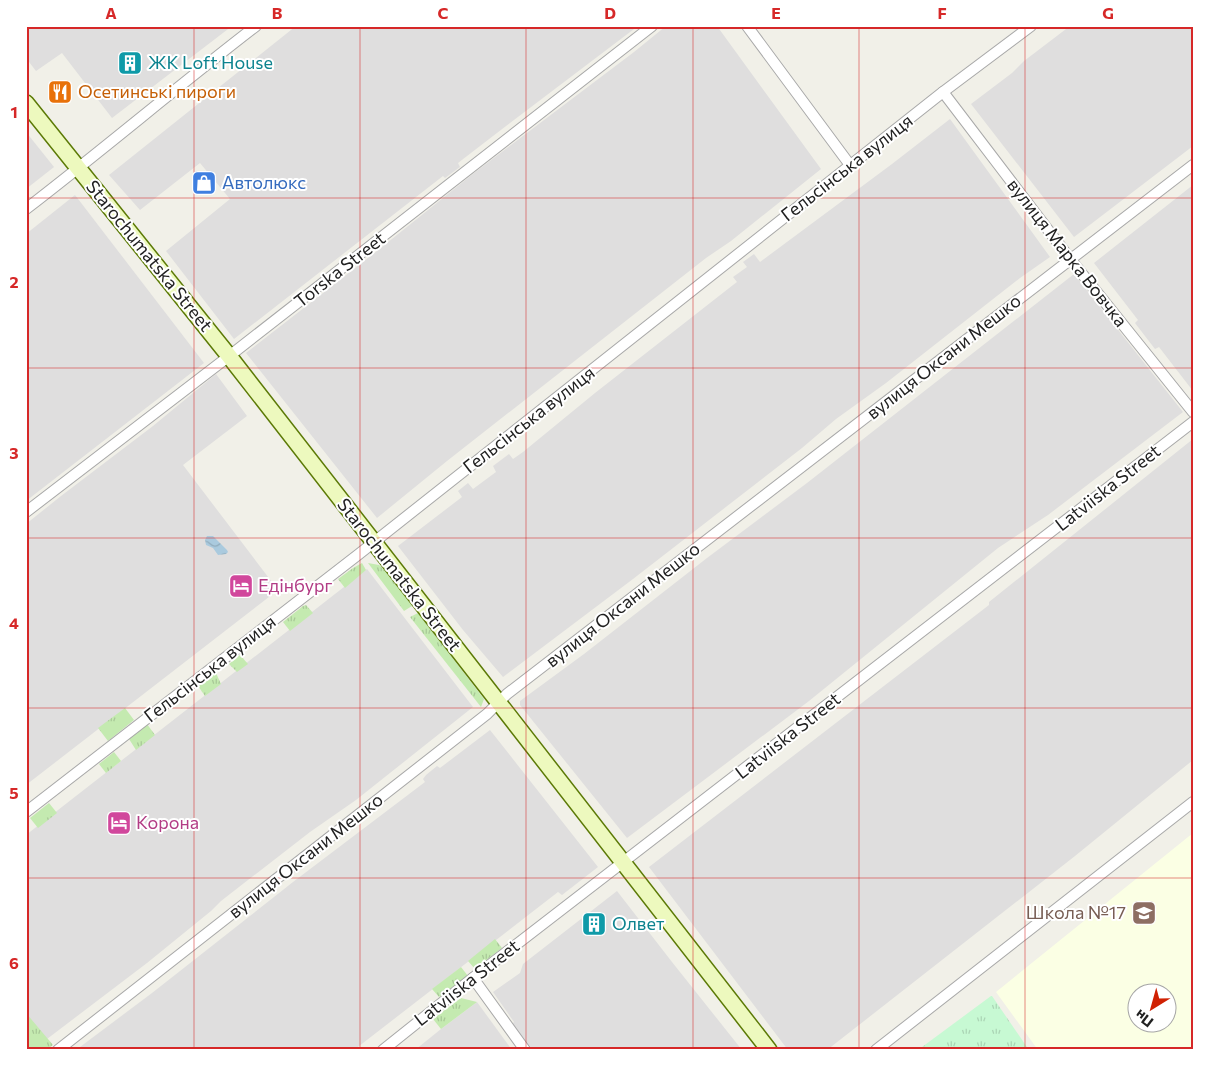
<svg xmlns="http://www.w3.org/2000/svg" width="1219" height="1076" font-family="Commissioner,sans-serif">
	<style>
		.residential { fill: #dfdede }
		.education { fill: #fbffe4; fill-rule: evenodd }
		.grass { fill: url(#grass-tufts) }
		.park { fill: url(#park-tufts) }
		.water { fill: url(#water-waves) }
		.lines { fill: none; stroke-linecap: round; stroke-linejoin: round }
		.street-casing { stroke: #a8a8a8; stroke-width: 12 }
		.secondary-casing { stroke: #5c7a06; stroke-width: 18 }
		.street { stroke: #fff; stroke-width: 10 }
		.secondary { stroke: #edf9be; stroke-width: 15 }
		.grid { fill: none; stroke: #d62828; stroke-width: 1; stroke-opacity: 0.55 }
		.labels { text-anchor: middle; stroke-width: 4; stroke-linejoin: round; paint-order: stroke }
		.culture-label { font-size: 18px; fill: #0d838f; stroke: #fff; text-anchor: start }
		.food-label { font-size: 18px; fill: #c56008; stroke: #fff; text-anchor: start }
		.street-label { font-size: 18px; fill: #212121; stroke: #fff }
		.shop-label { font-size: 18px; fill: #366cbe; stroke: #fff; text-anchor: start }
		.hotel-label { font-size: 18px; fill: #b23c85; stroke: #fff; text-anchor: start }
		.education-label { font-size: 18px; fill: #785e54; stroke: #fff; text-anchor: end }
		.neatline { fill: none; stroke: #d62828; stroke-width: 2 }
		.grid-label { font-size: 16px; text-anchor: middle; font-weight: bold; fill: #d62828 }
	</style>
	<defs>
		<pattern id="grass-tufts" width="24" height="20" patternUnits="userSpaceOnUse" patternTransform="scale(1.25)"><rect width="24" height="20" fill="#c4eab0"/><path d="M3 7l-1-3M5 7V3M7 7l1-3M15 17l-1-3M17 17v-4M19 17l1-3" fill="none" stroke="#a8c897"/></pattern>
		<pattern id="park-tufts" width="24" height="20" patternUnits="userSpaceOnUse" patternTransform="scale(1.25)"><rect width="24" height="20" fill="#c7f9d3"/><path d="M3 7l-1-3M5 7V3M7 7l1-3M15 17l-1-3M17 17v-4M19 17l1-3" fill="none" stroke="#abd5b5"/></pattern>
		<pattern id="water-waves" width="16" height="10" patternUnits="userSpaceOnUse" patternTransform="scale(1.25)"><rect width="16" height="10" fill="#aacade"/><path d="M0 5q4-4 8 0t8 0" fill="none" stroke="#92adbe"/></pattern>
	</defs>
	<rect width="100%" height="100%" fill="#f1f0e8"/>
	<g class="residential">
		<path d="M 26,26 L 232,26 L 112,118 L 62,53 L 36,71 L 26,58 Z"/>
		<path d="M 296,26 L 638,26 L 493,136 L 458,163 L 460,167 L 445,178 L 443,176 L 234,339 L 166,251 L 230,199 L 200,163 L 140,210 L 109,175 Z"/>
		<path d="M 666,26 L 717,26 L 821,169 L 731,241 L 706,258 L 447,461 L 377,518 L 246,353 L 377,251 L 474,173 L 634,52 Z"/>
		<path d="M 1070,26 L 1193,26 L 1193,146 L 1074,237 L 971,104 L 1012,73 L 1024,61 Z"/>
		<path d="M 950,119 L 1050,257 L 1020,278 L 886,383 L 836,419 L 802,448 L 633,579 L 503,677 L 463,630 L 398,546 L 462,497 L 458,491 L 468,483 L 473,489 L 496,472 L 493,466 L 509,454 L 513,459 L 523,452 L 595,393 L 733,285 L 737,282 L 733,277 L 747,267 L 743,262 L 754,254 L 760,262 L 892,164 Z"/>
		<path d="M 26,132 L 54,167 L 26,189 Z"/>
		<path d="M 1193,185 L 1193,391 L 1159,347 L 1155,349 L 1135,323 L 1138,320 L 1094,263 Z"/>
		<path d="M 75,195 L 204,363 L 26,501 L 26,234 Z"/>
		<path d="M 1074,274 L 1183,412 L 1048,515 L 998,548 L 809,701 L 627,838 L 520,705 L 520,701 L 584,654 L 707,558 L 807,483 Z"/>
		<path d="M 216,374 L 247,416 L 183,465 L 278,590 L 26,785 L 26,524 L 61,496 L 153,426 Z"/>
		<path d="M 1193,439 L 1193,760 L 1075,856 L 827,1050 L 788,1050 L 649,867 L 989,605 L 989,602 Z"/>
		<path d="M 367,569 L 473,707 L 356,800 L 310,832 L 221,901 L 211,911 L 147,963 L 47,1039 L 26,1014 L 26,835 Z"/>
		<path d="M 490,730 L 598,867 L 562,895 L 558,892 L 354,1050 L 76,1050 L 152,993 L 293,882 L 425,782 L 423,779 L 426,775 L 437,766 L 440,768 Z"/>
		<path d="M 617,891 L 672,962 L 742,1050 L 529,1050 L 511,1025 L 514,1022 L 493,992 L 520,973 L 523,964 Z"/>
		<path d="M 477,1002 L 512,1050 L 415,1050 L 441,1029 Z"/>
	</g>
	<path class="education" d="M 1193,833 L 1193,1050 L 1038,1050 L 996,992 ZM 1136,994 L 1166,994 L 1166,1024 L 1136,1024 Z"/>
	<g class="grass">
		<path d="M 362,563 L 366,570 L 345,588 L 338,579 L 353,568 Z"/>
		<path d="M 368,563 L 379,565 L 388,573 L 412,606 L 404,611 Z"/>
		<path d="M 306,605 L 313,613 L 290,631 L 283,622 L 303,606 Z"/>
		<path d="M 418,613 L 484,699 L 481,707 L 410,617 Z"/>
		<path d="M 240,655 L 248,664 L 237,672 L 229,664 Z"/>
		<path d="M 216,673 L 221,684 L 205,696 L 198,686 Z"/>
		<path d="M 125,708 L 134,720 L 108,741 L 98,728 Z"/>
		<path d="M 147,724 L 155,735 L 136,750 L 129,739 Z"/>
		<path d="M 114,752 L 121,761 L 106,773 L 99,764 Z"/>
		<path d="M 49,803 L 57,813 L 38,828 L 30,818 Z"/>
		<path d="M 495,939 L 502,948 L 475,969 L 468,961 Z"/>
		<path d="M 461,967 L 468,976 L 439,997 L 432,989 Z"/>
		<path d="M 461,998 L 477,1002 L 441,1029 L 433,1019 Z"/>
		<path d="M 26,1013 L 53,1045 L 46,1050 L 30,1050 L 26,1045 Z"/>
	</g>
	<path class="park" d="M 992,996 L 1029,1050 L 918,1050 L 991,996 Z"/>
	<path class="water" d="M 207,536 L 213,536 L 227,550 L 228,552 L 226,554 L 218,555 L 213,548 L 206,545 L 205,540 Z"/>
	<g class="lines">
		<defs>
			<g id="street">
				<path d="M 747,26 L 850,165"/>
				<path d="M 943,92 L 1071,260 L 1193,412"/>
				<path d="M 26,209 C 104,149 178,86 256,26"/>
				<path d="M 26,512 L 237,350 L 652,26"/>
				<path d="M 26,812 L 359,554 L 943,92 L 1031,26"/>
				<path d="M 473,978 L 525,1050"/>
				<path d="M 58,1050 L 487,714 L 507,694 L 1193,165"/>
				<path d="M 383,1050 L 473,978 L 1193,422"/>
				<path d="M 876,1050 L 1193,802"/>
			</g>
			<path id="secondary" d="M 26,103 L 229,356 L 769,1050"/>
		</defs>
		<use href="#street" class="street-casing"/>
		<use href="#secondary" class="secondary-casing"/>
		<use href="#street" class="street"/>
		<use href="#secondary" class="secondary"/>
	</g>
	<path class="grid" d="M 194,26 L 194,1050M 360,26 L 360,1050M 526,26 L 526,1050M 693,26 L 693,1050M 859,26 L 859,1050M 1025,26 L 1025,1050M 26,198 L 1193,198M 26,368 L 1193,368M 26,538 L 1193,538M 26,708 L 1193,708M 26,878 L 1193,878"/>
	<defs>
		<symbol id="building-square" viewBox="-11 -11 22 22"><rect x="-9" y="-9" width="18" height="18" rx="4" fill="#0f9aa8" stroke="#fff"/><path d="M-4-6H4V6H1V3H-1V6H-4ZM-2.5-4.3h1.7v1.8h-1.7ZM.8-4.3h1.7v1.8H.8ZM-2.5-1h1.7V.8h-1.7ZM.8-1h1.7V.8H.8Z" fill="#fff"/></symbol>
		<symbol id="restaurant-square" viewBox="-11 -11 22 22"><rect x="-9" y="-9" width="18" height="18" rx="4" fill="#e8710a" stroke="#fff"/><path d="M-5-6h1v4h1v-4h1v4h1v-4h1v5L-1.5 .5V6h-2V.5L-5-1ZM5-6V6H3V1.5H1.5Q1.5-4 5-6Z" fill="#fff"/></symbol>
		<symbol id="shop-square" viewBox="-11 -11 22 22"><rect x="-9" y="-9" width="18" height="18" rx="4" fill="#3f7fe0" stroke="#fff"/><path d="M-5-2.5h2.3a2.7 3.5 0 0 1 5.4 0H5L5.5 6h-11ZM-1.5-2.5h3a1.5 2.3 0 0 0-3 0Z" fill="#fff"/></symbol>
		<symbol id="hotel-square" viewBox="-11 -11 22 22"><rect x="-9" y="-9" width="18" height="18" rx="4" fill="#d1479c" stroke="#fff"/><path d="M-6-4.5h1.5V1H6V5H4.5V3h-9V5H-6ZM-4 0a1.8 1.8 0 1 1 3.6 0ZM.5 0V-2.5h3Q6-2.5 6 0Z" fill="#fff"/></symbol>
		<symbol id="school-square" viewBox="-11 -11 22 22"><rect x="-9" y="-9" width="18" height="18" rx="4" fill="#8d6e63" stroke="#fff"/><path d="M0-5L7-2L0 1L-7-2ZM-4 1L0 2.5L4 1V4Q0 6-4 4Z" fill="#fff"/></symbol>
	</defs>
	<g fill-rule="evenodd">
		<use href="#building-square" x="116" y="49" width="28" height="28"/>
		<use href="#restaurant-square" x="46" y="78" width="28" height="28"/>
		<use href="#shop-square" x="190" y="169" width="28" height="28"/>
		<use href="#hotel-square" x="227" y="572" width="28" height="28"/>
		<use href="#hotel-square" x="105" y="809" width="28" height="28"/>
		<use href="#school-square" x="1130" y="899" width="28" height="28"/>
		<use href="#building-square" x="580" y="910" width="28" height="28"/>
	</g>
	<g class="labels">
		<g class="culture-label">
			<text x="148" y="69">ЖК Loft House</text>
			<text x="612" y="930">Олвет</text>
		</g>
		<g class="food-label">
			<text x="78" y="98">Осетинські пироги</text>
		</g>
		<g class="street-label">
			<text transform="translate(847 168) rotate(-38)" y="6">Гельсінська вулиця</text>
			<text transform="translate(1067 253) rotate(52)" y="6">вулиця Марка Вовчка</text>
			<text transform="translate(149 256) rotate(51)" y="6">Starochumatska Street</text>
			<text transform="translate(340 270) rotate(-38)" y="6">Torska Street</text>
			<text transform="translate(944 357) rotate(-38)" y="6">вулиця Оксани Мешко</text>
			<text transform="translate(529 420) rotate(-38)" y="6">Гельсінська вулиця</text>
			<text transform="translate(1108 488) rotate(-38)" y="6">Latviiska Street</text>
			<text transform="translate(399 575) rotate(52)" y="6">Starochumatska Street</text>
			<text transform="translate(623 605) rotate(-38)" y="6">вулиця Оксани Мешко</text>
			<text transform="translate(210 669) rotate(-38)" y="6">Гельсінська вулиця</text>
			<text transform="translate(788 736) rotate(-38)" y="6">Latviiska Street</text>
			<text transform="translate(306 856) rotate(-38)" y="6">вулиця Оксани Мешко</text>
			<text transform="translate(467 983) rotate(-38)" y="6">Latviiska Street</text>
		</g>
		<g class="shop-label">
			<text x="222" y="189">Автолюкс</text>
		</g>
		<g class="hotel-label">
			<text x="258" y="592">Едінбург</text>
			<text x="136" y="829">Корона</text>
		</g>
		<g class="education-label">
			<text x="1126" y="919">Школа №17</text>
		</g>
	</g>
	<rect width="1219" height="1076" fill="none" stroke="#ffffff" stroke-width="55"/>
	<g transform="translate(1152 1008) rotate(217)"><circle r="24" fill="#ffffff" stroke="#a6a6a6"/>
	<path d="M0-4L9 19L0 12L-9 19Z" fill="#d02103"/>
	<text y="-8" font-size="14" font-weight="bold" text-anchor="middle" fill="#212121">Пн</text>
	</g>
	<rect x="28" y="28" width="1164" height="1020" class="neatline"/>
	<g class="grid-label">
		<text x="111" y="19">A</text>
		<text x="277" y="19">B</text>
		<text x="443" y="19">C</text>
		<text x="610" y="19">D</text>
		<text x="776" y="19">E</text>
		<text x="942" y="19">F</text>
		<text x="1108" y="19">G</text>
		<text x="14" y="118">1</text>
		<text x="14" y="288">2</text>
		<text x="14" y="459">3</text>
		<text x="14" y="629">4</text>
		<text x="14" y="799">5</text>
		<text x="14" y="969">6</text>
	</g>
</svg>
